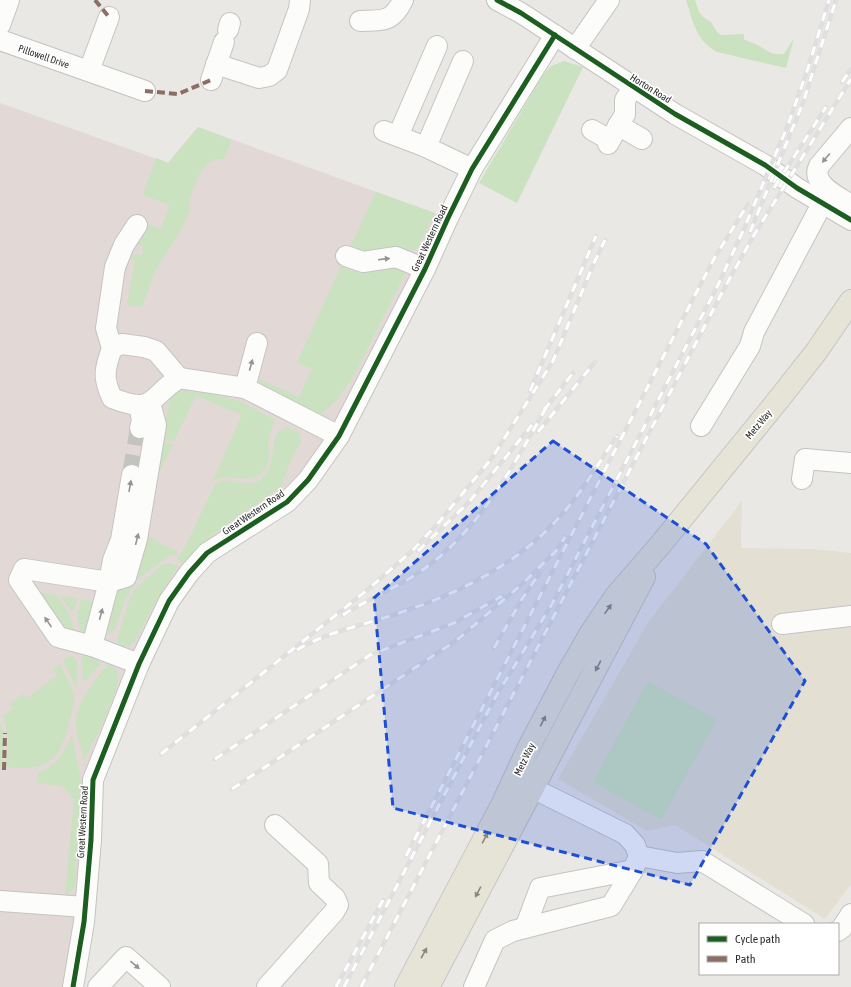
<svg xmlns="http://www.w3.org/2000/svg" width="851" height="987" font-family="'Asap Condensed',sans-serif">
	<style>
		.education { fill: #e3e0d3 }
		.medical { fill: #e2d9d6 }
		.green { fill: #cae2c0 }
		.pitch { fill: #d1e5bf }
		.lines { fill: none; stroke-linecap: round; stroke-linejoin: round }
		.minor-tunnel { stroke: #c3c3bf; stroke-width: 20; stroke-dasharray: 20 10; stroke-linecap: butt }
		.minor-casing { stroke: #c4c4c3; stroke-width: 22 }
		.major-casing { stroke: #c5c5c3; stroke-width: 24 }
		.minor { stroke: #fcfcfb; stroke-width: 20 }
		.major { stroke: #e6e4d6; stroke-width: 22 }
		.rail-casing { stroke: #dfdfe0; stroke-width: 4.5 }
		.rail { stroke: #fff; stroke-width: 3; stroke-dasharray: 9; stroke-linecap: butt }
		.quiet { stroke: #8d6e63; stroke-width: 4; stroke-dasharray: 8 4; stroke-linecap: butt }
		.cycleway-casing { stroke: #fff; stroke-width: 8 }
		.cycleway { stroke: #1b5e20; stroke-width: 5 }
		.oneway { fill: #949494 }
		.oneway2 { fill: #8a8882 }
		.marked { fill: #1d4ed8; fill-opacity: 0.2; stroke: #1d4ed8; stroke-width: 3; stroke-dasharray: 8 5; stroke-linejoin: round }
		.labels { text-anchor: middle; stroke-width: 3.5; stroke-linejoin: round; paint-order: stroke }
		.street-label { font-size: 10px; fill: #2d2d2d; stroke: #fff }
	</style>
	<rect width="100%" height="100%" fill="#e9e8e4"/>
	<path class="education" d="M 742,501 L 741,548 L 814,549 L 851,553 L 851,884 L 825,919 L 675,825 L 647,831 L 558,779 L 649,621 Z"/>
	<path class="medical" d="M 0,103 L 168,163 L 198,127 L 448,218 L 308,480 L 189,573 L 96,770 L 73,987 L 0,987 Z"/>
	<g class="green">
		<path d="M 686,0 L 695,0 L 699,12 L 703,17 L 711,22 L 717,32 L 721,35 L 744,34 L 744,39 C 748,42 749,41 753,43 C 765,47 768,56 784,54 L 794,38 L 786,68 L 717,52 C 696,41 693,21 686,0 Z"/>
		<path d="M 564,61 L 583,67 L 517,203 L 479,183 L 543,75 L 551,66 Z"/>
		<path d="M 198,127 L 232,140 L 224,159 L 215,159 L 207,164 L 199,175 L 189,200 L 190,211 L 179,234 L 156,269 L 142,307 L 130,306 L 127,303 L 135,260 L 125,258 L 130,254 L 142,255 L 143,246 L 127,244 L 141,222 L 161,229 L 169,205 L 143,195 L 156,158 L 168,163 Z"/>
		<path d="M 376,192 L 435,213 L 417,249 L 405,252 L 362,252 L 350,247 Z"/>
		<path d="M 396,265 L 403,269 L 405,274 L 356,372 L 338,399 L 323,413 L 315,414 L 260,386 L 259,379 L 299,397 L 312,369 L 297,362 L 341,266 L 358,271 L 371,271 L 383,267 Z"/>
		<path d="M 180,390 L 211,394 L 240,401 L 275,420 C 274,426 270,431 269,437 C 267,446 271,457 267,465 C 254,492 229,468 212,482 L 242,415 L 196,396 L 174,441 L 163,439 L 170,397 Z"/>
		<path d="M 288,427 L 300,433 L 301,441 L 291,460 L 281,487 L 211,536 L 195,555 L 183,565 L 177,559 L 185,547 L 215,484 C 230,474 248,492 262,478 C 281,459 264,434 288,427 Z"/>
		<path d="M 162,442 L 173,444 L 157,477 Z"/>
		<path d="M 149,537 L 178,552 L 175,555 L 170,555 L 140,578 L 134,580 L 143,544 Z"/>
		<path d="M 170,563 L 178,566 L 157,599 L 134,643 L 128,646 L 118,645 L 117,639 L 129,601 L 134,590 L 163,564 Z"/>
		<path d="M 130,584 L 132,587 L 124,603 L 115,630 L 109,633 L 105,631 L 115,591 Z"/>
		<path d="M 38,592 L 56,595 L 70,615 L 75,633 L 62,633 Z"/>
		<path d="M 60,596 L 77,598 L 75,610 L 71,611 Z"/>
		<path d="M 81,599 L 98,602 C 95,611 92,633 81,633 L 77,617 Z"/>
		<path d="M 86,654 L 96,658 L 101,664 L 85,681 L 83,680 L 82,657 Z"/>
		<path d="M 69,656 L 72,656 L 77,662 L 77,689 L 63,661 Z"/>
		<path d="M 60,664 C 64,674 72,685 74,695 C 76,702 71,713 70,719 C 61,760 48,772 6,767 C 8,750 9,733 3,717 L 13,708 L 10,704 L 23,694 L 27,698 L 57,675 L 53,669 Z"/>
		<path d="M 107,665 L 111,665 C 115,668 118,671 118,677 C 119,694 92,744 84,761 C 82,751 77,739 76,728 C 75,702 92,684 107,665 Z"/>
		<path d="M 0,722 C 6,736 4,752 3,767 L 0,766 Z"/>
		<path d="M 72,735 L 81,781 L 75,888 L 65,896 L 74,799 L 62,786 L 37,783 L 38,773 C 58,765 63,754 72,735 Z"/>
	</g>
	<path class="pitch" d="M 648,681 L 717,720 L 661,820 L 593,782 Z"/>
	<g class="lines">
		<path class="minor-tunnel" d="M 132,475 L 140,428"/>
		<defs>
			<g id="minor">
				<path d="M 497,0 L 521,13 L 675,114 L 765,165 L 797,188 L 851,220"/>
				<path d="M 360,21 C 383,20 392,23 403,0"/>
				<path d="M 0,25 L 9,0"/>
				<path d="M 228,30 L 230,23"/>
				<path d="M 0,40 L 145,91"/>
				<path d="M 575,49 L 609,0"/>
				<path d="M 216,64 L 259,78 L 269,76 L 277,70 L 299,9 L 300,0"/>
				<path d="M 89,71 L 109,17"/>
				<path d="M 211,80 L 224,42"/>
				<path d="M 618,125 L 642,139"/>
				<path d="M 851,128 L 819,166 C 810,184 839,197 851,205"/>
				<path d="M 592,130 L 610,140"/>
				<path d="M 384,131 L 426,147 L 472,169"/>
				<path d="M 398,136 L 437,46"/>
				<path d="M 608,144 L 625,114 L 625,100 L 633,88"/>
				<path d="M 426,147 L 463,61"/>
				<path d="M 346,256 L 363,262 L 396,257 L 425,269"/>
				<path d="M 122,344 L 144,347 L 156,351 L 179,378 C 148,398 155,415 112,398 C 102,377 105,368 112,348 Z"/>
				<path d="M 112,348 L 106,328 L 115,267 L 124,245 L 137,225"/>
				<path d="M 179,378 L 245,388 L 339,436"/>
				<path d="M 245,388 L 257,343"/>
				<path d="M 139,405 L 142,420 L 140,428"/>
				<path d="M 701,426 L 750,346 L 754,332 L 823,202"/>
				<path d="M 802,479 L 805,459 L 851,463"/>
				<path d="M 782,624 L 851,616"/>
				<path d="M 92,646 L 109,582 L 113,560 L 121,540 L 132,475"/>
				<path d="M 139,664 L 92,646 L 58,637 L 19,580 L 24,569 L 109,582 L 126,577 L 137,539 L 156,425 L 150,403"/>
				<path d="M 639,856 L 677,863 L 702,861 L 804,924"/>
				<path d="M 0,901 L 85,907"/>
				<path d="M 525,928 L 540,888 L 633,870"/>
				<path d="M 838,931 L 842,928 L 851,914"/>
				<path d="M 73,987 L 84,922 L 91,840 L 93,780 L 139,664 L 169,601 L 189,573 L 207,553 L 287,502 L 308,480 L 339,436 L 425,269 L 448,218 L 472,169 L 555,35"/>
				<path d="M 98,987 L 126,957 L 160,987"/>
				<path d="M 267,987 L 334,912 L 338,905 L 335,898 L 319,883 L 318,864 L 275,825"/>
				<path d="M 474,987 L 495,940 L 513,931 L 611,906 L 633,870 L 639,856 L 635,845 L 625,834 L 518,781"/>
			</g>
			<g id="major">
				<path d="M 406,987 L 502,805 L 529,747 L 569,671 L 591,633 L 616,596 L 661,544 L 779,399 L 816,352 L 851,301"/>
				<path d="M 428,987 L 644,577"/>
			</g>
		</defs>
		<use href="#minor" class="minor-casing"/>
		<use href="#major" class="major-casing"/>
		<use href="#minor" class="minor"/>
		<use href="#major" class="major"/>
		<defs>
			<g id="rail">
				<path d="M 842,82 L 851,69"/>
				<path d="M 774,188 L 826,107"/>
				<path d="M 750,232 L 803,103 L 836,0"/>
				<path d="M 530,391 L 596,236"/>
				<path d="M 544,410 L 573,373"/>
				<path d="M 538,432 L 595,362"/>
				<path d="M 418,551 L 469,502 L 532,425"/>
				<path d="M 343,615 C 365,601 389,591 412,577 C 476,537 511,470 547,406"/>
				<path d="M 494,648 L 522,599 L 541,571"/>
				<path d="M 297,650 C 328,631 365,625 399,613 C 463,592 526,560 569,506 C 587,484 601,459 617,436"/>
				<path d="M 161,754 L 366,591 L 412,551 L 439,522 L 492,458 L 553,361 L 594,263 L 605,240"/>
				<path d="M 215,759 L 370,655 L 454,623 L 502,596"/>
				<path d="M 232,789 L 457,640 L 521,585 L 556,551 L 565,537"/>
				<path d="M 406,856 L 694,297 L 715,257 L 748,204"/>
				<path d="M 336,987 L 383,900"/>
				<path d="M 344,987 L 495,698 L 552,604 L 717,287 L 743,231 L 788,125 L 808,68 L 829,0"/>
				<path d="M 361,987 L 725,287 L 754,235 L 851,79"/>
			</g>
		</defs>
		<use href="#rail" class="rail-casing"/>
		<use href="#rail" class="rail"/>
		<g class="quiet">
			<path d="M 95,0 L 109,17"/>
			<path d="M 145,91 L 178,94 L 211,80"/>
			<path d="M 4,770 L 5,733"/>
		</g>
		<defs>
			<g id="cycleway">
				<path d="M 497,0 L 521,13 L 675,114 L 765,165 L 797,188 L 851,220"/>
				<path d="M 73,987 L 84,922 L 91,840 L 93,780 L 139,664 L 169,601 L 189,573 L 207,553 L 287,502 L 308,480 L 339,436 L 425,269 L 448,218 L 472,169 L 555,35"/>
			</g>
		</defs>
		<use href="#cycleway" class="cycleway-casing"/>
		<use href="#cycleway" class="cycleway"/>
	</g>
	<defs><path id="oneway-solid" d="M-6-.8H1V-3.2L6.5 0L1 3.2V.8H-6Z"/></defs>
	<g class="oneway">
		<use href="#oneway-solid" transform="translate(826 158) rotate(130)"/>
		<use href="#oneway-solid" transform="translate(384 259) rotate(-7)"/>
		<use href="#oneway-solid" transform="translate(251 365) rotate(-75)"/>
		<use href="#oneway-solid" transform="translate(130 486) rotate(-80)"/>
		<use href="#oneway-solid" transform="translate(137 539) rotate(-76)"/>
		<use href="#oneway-solid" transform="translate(101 614) rotate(-75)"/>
		<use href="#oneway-solid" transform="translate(48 622) rotate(-124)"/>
		<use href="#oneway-solid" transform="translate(135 965) rotate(41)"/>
	</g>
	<g class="oneway2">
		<use href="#oneway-solid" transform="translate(608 609) rotate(-55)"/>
		<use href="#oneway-solid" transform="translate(598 666) rotate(118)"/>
		<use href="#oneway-solid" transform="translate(543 721) rotate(-63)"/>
		<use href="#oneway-solid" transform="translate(485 838) rotate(-62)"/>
		<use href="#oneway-solid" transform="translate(478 892) rotate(118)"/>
		<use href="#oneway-solid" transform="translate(424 953) rotate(-61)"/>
	</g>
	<path class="marked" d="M 553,441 L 706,544 L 805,681 L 690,885 L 393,808 L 374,598 Z"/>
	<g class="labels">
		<g class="street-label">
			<text transform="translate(44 56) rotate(19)" y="4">Pillowell Drive</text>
			<text transform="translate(651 88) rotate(32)" y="4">Horton Road</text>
			<text transform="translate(429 238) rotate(-65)" y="4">Great Western Road</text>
			<text transform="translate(758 424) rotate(-50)" y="4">Metz Way</text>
			<text transform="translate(253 512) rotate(-34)" y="4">Great Western Road</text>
			<text transform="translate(524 759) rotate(-64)" y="4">Metz Way</text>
			<text transform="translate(82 822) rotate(-87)" y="4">Great Western Road</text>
		</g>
	</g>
	<rect x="699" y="923" width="140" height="52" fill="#ffffff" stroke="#ababab"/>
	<rect x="707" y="936" width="20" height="6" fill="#1b5e20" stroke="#ababab"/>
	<text x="735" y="943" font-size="12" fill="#2d2d2d">Cycle path</text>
	<rect x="707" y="956" width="20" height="6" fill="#8d6e63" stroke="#ababab"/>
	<text x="735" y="963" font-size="12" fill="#2d2d2d">Path</text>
</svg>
